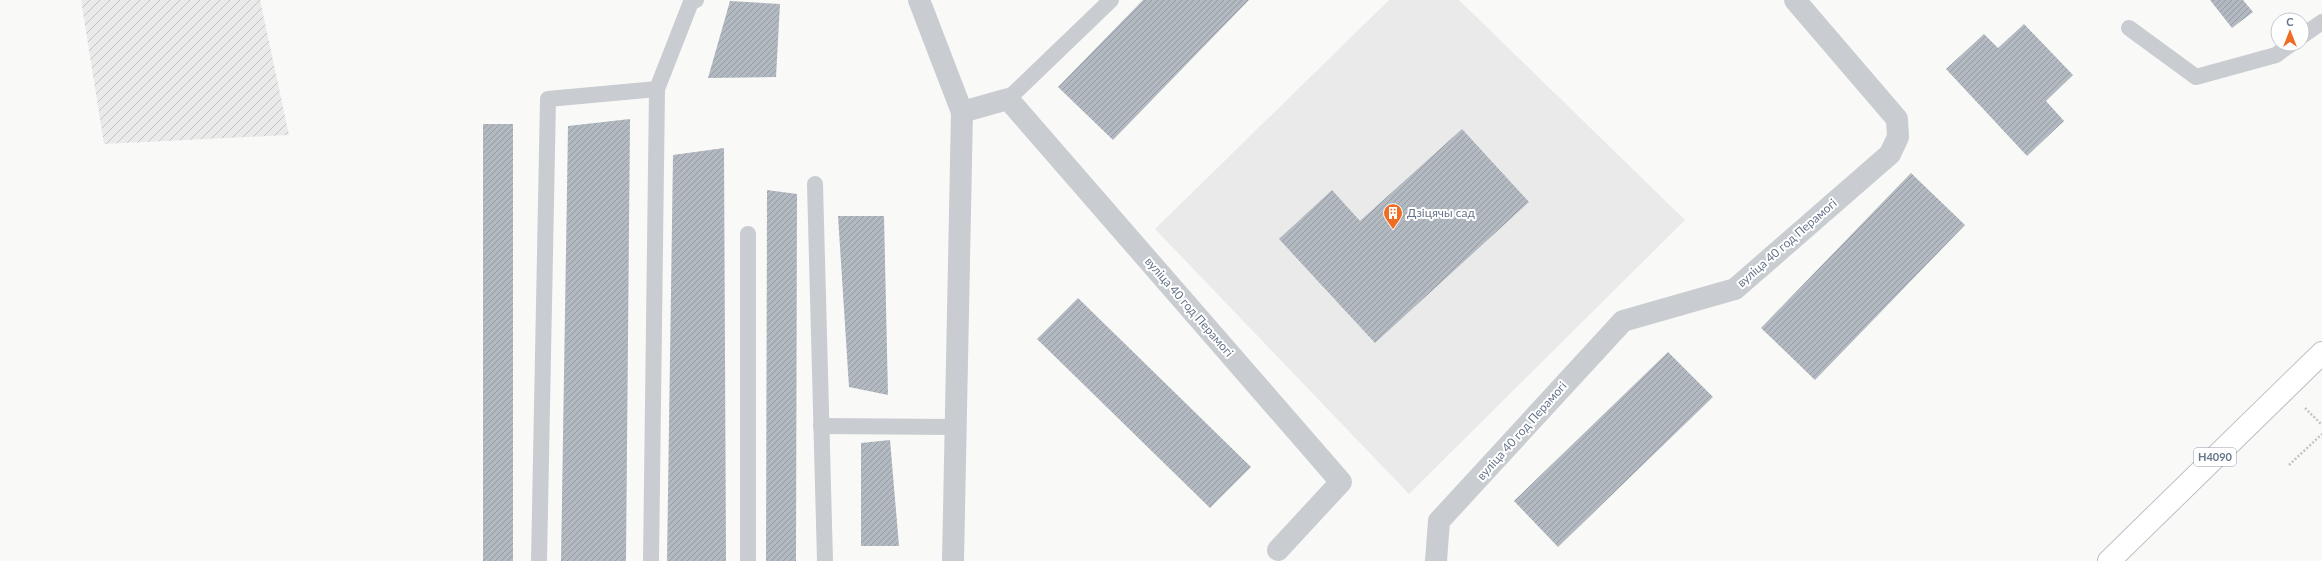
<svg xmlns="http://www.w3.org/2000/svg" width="2322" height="561" font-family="Lato,sans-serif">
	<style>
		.built { fill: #eaeaea }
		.industrial { fill: url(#industrial-furrows) }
		.building { fill: url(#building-hatch) }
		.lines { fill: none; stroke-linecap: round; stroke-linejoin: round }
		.primary-casing { stroke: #bcbfc4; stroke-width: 24 }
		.path { stroke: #c2c4c7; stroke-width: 2.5; stroke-dasharray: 2 2; stroke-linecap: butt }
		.lane { stroke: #c9ccd0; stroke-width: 16 }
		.street { stroke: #c9ccd0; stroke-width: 22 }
		.primary { stroke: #fff; stroke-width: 22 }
		.labels { text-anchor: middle; stroke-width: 4; stroke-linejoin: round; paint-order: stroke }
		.shield { fill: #fff; stroke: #949ead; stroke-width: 1 }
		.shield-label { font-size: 11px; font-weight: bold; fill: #66758a }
		.poi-label { font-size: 12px; fill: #66758a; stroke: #fff; text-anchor: start }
		.street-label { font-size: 12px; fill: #66758a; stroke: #fff }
	</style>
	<defs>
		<pattern id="industrial-furrows" width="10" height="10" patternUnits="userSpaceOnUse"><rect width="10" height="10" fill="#eaeaea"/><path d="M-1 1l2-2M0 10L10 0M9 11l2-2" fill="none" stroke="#c1c2c3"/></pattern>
		<pattern id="building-hatch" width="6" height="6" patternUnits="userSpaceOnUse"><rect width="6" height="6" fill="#b3b9c1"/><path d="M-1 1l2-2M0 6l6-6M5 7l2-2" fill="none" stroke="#959ba3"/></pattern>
	</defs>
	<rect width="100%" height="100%" fill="#f9faf7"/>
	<path class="built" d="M 1389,0 L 1459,0 L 1685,220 L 1409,494 L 1155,229 Z"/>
	<path class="industrial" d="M 81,0 L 260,0 L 289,135 L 104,144 Z"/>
	<g class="building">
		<path d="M 1143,0 L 1249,0 L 1113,140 L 1058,87 Z"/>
		<path d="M 2210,0 L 2243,0 L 2253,12 L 2232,28 Z"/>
		<path d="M 730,1 L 780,4 L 776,77 L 708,78 Z"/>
		<path d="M 2024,24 L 2073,75 L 2046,101 L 2064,121 L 2027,156 L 1946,69 L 1984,34 L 1998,48 Z"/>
		<path d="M 630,119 L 626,561 L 561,561 L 568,126 Z"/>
		<rect x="483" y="124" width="30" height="437"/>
		<path d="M 1462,129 L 1529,202 L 1375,343 L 1279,239 L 1332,190 L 1360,221 Z"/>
		<path d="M 724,148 L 726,561 L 667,561 L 673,155 Z"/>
		<path d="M 1911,173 L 1965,225 L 1815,380 L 1761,328 Z"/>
		<path d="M 767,190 L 797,194 L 796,561 L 766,561 Z"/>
		<path d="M 838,216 L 884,216 L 888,395 L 849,387 Z"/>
		<path d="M 1078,298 L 1251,467 L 1210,508 L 1037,339 Z"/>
		<path d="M 1668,352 L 1713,397 L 1558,547 L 1514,501 Z"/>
		<path d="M 890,440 L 899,546 L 861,546 L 861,443 Z"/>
	</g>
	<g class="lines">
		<defs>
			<path id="primary" d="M 2109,561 L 2322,353"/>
		</defs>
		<use href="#primary" class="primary-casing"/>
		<g class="path">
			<path d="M 2305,408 L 2322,425"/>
			<path d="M 2289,465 L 2322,434"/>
		</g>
		<g class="lane">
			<path d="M 2129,28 L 2196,77 L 2276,55 L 2291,44"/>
			<path d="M 2302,36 L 2322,22"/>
			<path d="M 1008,99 L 1111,0"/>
			<path d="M 815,184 L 825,561"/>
			<path d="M 748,234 L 748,561"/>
			<path d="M 821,426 L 955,427"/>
			<path d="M 539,561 L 548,99 L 657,89"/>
			<path d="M 651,561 L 657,89 L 691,2 L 696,0"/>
		</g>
		<g class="street">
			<path d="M 919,0 L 962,112 L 953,561"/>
			<path d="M 962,112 L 1008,99 L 1341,482 L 1278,550"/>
			<path d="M 1436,561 L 1439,521 L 1623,321 L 1735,289 L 1890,154 L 1898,137 L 1897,119 L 1795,0"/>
		</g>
		<use href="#primary" class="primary"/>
	</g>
	<defs>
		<symbol id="building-pin" viewBox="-11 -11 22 30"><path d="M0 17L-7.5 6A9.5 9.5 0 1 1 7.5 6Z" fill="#ef6d22" stroke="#fff"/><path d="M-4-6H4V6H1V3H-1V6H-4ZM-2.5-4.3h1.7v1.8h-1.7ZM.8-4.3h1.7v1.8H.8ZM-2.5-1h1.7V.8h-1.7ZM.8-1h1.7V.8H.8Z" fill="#fff"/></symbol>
	</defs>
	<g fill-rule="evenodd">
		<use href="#building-pin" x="1382" y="202" width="22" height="30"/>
	</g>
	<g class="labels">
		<rect class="shield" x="2194" y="448" width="42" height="18" rx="3"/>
		<g class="shield-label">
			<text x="2215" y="461">Н4090</text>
		</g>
		<g class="poi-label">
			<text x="1407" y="217">Дзіцячы сад</text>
		</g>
		<g class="street-label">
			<text transform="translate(1787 243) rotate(-41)" y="4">вуліца 40 год Перамогі</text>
			<text transform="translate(1189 307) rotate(49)" y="4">вуліца 40 год Перамогі</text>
			<text transform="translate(1522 431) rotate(-48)" y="4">вуліца 40 год Перамогі</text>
		</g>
	</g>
	<g transform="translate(2290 32)"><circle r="19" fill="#ffffff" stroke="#c2c8d0"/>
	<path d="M0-3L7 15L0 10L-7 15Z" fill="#ef6d22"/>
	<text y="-6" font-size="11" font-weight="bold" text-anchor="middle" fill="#66758a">С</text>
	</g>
</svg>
